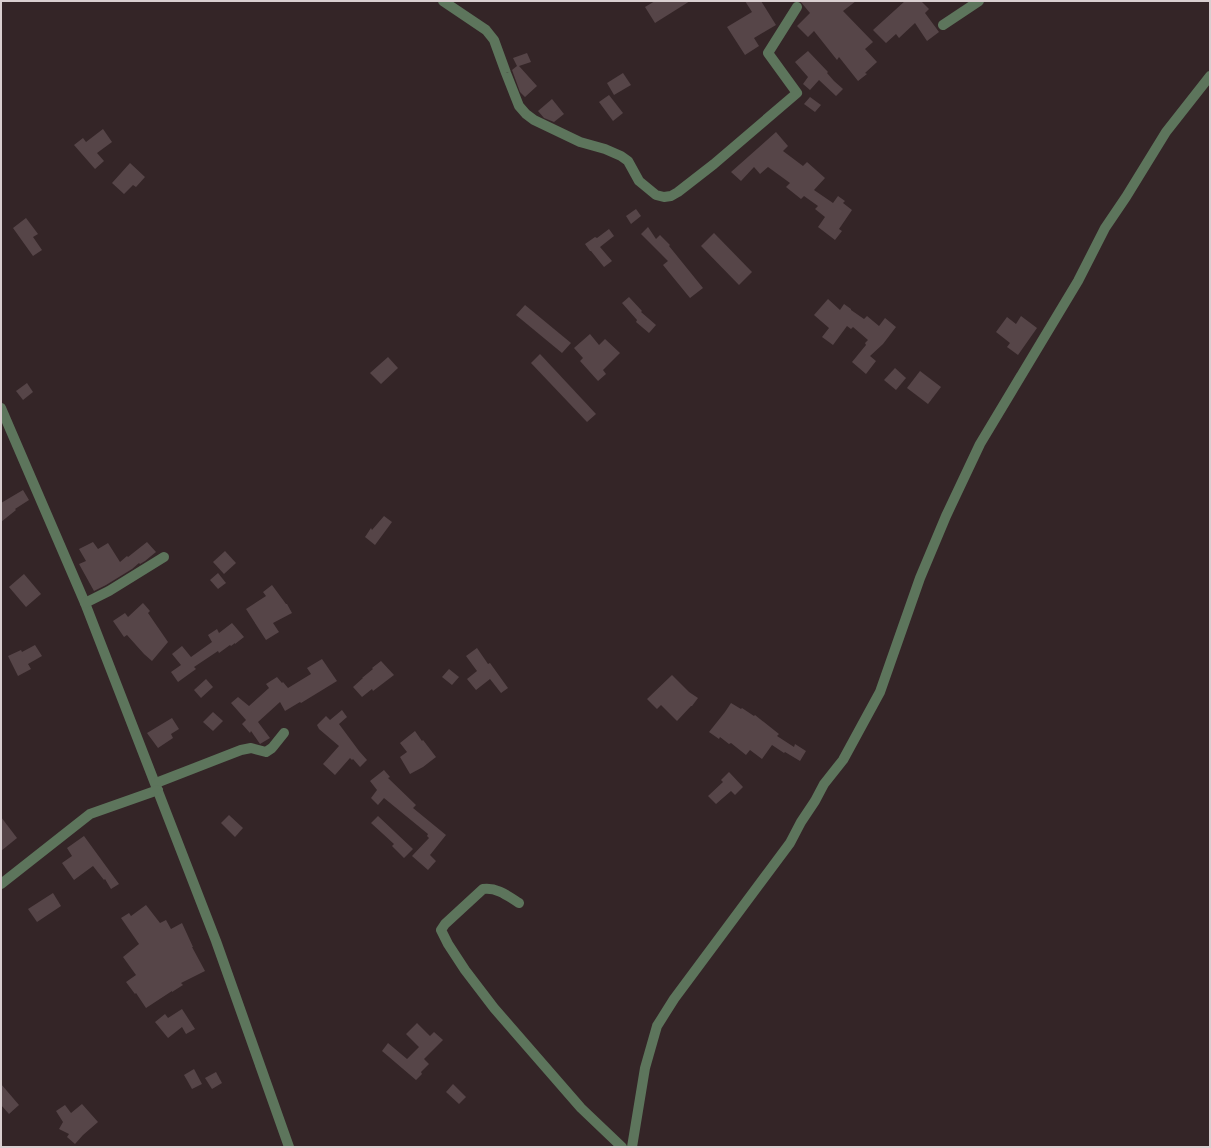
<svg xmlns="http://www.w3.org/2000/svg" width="1211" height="1148" font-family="'Noto Sans',sans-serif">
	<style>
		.building { fill: #564548 }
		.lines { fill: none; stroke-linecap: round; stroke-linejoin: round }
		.minor { stroke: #5d755c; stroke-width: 10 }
	</style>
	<rect width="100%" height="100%" fill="#342527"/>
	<g class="building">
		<path d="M 655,1 L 690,1 L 655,23 L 645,7 Z"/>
		<path d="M 745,1 L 761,1 L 776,25 L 754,38 L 759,46 L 745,55 L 727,27 L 752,12 Z"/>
		<path d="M 800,1 L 856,1 L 843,11 L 873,42 L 865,49 L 877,62 L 865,73 L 867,74 L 858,81 L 839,57 L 837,60 L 814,31 L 808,37 L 797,26 L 810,13 Z"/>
		<path d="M 905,1 L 921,1 L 929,9 L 925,13 L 939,32 L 927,41 L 915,23 L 899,38 L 896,34 L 886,43 L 873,30 Z"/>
		<path d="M 808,51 L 828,72 L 827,73 L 834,81 L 843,89 L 836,96 L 819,80 L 810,90 L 803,84 L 808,77 L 795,62 Z"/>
		<path d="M 527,53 L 531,62 L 519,66 L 537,86 L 525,97 L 520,92 L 512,70 L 517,66 L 513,58 Z"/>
		<path d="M 623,73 L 631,85 L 614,95 L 607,83 Z"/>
		<path d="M 609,95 L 623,113 L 613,121 L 599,102 Z"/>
		<path d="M 810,97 L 821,105 L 815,112 L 804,104 Z"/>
		<path d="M 552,99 L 564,114 L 554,122 L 544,118 L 538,111 Z"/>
		<path d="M 103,129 L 112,142 L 97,153 L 104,161 L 95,169 L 74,145 L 83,138 L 86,142 Z"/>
		<path d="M 776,132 L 788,146 L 783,151 L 803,166 L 807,162 L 825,178 L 814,190 L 833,203 L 838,196 L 845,201 L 843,203 L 852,210 L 839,229 L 842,231 L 835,240 L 818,227 L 825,217 L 815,209 L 818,206 L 804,196 L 801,199 L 786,187 L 790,183 L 768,167 L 760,174 L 754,167 L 741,181 L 731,172 Z"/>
		<path d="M 130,163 L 145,177 L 136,187 L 133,185 L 124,194 L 112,183 Z"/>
		<path d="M 636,209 L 641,216 L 631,224 L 626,216 Z"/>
		<path d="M 26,218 L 38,234 L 33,237 L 42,250 L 33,256 L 13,228 Z"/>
		<path d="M 648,227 L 656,239 L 660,235 L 670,245 L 669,246 L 703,288 L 690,298 L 663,265 L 668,261 L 641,234 Z"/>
		<path d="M 609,229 L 614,236 L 600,247 L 612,261 L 604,267 L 591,251 L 590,251 L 585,244 L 595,237 L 597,238 Z"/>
		<path d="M 714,233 L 752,272 L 739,285 L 701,246 Z"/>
		<path d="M 629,297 L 642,311 L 641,312 L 656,325 L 649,333 L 636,322 L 637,320 L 622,303 Z"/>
		<path d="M 828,299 L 840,310 L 844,304 L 851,309 L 851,310 L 864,319 L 867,316 L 879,326 L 885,318 L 896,327 L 883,344 L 870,356 L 876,361 L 866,374 L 852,362 L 866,345 L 865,343 L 868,340 L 853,327 L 851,329 L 847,326 L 833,345 L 822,337 L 829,328 L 814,315 Z"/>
		<path d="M 525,305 L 571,343 L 562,353 L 516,315 Z"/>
		<path d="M 1021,316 L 1037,328 L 1018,355 L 1007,347 L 1010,343 L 996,332 L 1007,317 L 1016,324 Z"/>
		<path d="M 590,334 L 599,345 L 605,339 L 620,353 L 603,370 L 606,374 L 598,381 L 580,361 L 583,358 L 574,348 Z"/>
		<path d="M 540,354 L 596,414 L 587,422 L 531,363 Z"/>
		<path d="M 388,357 L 398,368 L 381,384 L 370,373 Z"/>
		<path d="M 895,368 L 906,378 L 896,390 L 884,380 Z"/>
		<path d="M 920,371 L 941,387 L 928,404 L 907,388 Z"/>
		<path d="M 27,383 L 33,392 L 23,400 L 16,391 Z"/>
		<path d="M 23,490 L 29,500 L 15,509 L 16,510 L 1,522 L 1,503 Z"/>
		<path d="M 384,516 L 392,522 L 375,545 L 365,537 L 371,528 L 372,530 Z"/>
		<path d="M 93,542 L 98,549 L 108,543 L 120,562 L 127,556 L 128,557 L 147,542 L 156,552 L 145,561 L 140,564 L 139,563 L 132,569 L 106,585 L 94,591 L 79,564 L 86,561 L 79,549 Z"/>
		<path d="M 225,551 L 236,563 L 224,574 L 213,562 Z"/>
		<path d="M 218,573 L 226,583 L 218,589 L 210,580 Z"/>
		<path d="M 24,574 L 41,594 L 26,607 L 9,587 Z"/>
		<path d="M 272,585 L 286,604 L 287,604 L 292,613 L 273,623 L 279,632 L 266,640 L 246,609 L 266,596 L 263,592 Z"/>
		<path d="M 143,603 L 150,611 L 148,613 L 168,642 L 152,661 L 144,654 L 127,635 L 124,637 L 113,621 L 125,613 L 128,617 Z"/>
		<path d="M 232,623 L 244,637 L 235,644 L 235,643 L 231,646 L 230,645 L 219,653 L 218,651 L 194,667 L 196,669 L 178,682 L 171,672 L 181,665 L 172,654 L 182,646 L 191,657 L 212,642 L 208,635 L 217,629 L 219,633 Z"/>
		<path d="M 35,645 L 42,656 L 28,664 L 31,669 L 18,676 L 8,656 L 21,650 L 22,652 Z"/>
		<path d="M 477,648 L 488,664 L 490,663 L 508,688 L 501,693 L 490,679 L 476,690 L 467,679 L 477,671 L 466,656 Z"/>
		<path d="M 322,659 L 337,681 L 301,703 L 300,702 L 285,711 L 280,702 L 258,722 L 270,738 L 260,744 L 251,731 L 250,733 L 242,724 L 246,720 L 231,703 L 238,697 L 249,706 L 269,688 L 266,684 L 277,677 L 282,683 L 283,682 L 288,688 L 311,674 L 307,668 Z"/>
		<path d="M 381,661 L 394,675 L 373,691 L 372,689 L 362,697 L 353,687 L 363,678 L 362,678 L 373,669 L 372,668 Z"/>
		<path d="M 449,669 L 459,677 L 452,685 L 442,677 Z"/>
		<path d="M 672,675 L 689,692 L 698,698 L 692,706 L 691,706 L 677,721 L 661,705 L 657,709 L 647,699 Z"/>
		<path d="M 206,679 L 213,687 L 201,698 L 194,690 Z"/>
		<path d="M 731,703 L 741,709 L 742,708 L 754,716 L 755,715 L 779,734 L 777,736 L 794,747 L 795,744 L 806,751 L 800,761 L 785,752 L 784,753 L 772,745 L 762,759 L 750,750 L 746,755 L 731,743 L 729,744 L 720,737 L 719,739 L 709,732 L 725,712 Z"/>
		<path d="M 342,710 L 347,717 L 339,724 L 359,751 L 367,760 L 360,767 L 353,759 L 352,760 L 350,758 L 335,775 L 323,764 L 339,746 L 319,729 L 317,725 L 326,716 L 330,720 Z"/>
		<path d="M 213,712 L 223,721 L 213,731 L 203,722 Z"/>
		<path d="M 172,718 L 179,729 L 171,734 L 173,738 L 158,748 L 147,733 Z"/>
		<path d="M 415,731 L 422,741 L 423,740 L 436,757 L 423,767 L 410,774 L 400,757 L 407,752 L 400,743 Z"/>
		<path d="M 384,770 L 390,777 L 388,778 L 416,805 L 413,808 L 446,835 L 430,855 L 436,861 L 428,870 L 412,856 L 429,838 L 427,836 L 428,834 L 384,798 L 378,805 L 371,798 L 377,790 L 370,781 Z"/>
		<path d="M 729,772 L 743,787 L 735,795 L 731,791 L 716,804 L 708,796 L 723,782 L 721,780 Z"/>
		<path d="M 229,815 L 243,828 L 235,837 L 221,823 Z"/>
		<path d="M 378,816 L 413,849 L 404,858 L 392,846 L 394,844 L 371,823 Z"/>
		<path d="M 1,817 L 17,838 L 1,851 Z"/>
		<path d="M 84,836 L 119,884 L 111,889 L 105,879 L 104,880 L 93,866 L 74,880 L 62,863 L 72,856 L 67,848 Z"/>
		<path d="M 53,893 L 61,906 L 37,922 L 28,909 Z"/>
		<path d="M 146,905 L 160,923 L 166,920 L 171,929 L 182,923 L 193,947 L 192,947 L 205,971 L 181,983 L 183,985 L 172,992 L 172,991 L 146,1008 L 136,993 L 135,994 L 126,982 L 136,975 L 123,957 L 139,944 L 121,918 L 129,913 L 131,916 Z"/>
		<path d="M 182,1009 L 195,1029 L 186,1034 L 182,1027 L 168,1038 L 155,1022 L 165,1014 L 168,1018 Z"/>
		<path d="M 417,1023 L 430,1036 L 434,1032 L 443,1040 L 424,1059 L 429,1064 L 421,1072 L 422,1074 L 416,1080 L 382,1051 L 388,1043 L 407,1059 L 419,1047 L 406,1034 Z"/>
		<path d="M 194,1069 L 202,1084 L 192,1089 L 184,1075 Z"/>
		<path d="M 216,1072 L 222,1083 L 212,1089 L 205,1078 Z"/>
		<path d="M 1,1084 L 19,1105 L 9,1114 L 1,1105 Z"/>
		<path d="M 453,1084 L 466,1097 L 459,1104 L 446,1092 Z"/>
		<path d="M 82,1104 L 98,1122 L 83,1135 L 75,1144 L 67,1137 L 69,1134 L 59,1129 L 63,1122 L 56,1111 L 65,1105 L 71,1113 Z"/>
	</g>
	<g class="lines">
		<g class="minor">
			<path d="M 443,1 L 486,30 L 494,40 L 506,73 L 519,106 L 526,114 L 534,120 L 580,142 L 605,149 L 621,156 L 628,161 L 639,181 L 656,195 L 664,197 L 671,196 L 678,192 L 714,164 L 797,93 L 768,53 L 797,7"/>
			<path d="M 943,25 L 979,1"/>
			<path d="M 1,408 L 85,603 L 216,941 L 289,1147"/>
			<path d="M 85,603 L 109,591 L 164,557"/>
			<path d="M 156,783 L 241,750 L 251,748 L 266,752 L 272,748 L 284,733"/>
			<path d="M 1,884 L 90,814 L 158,790"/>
			<path d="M 519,903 C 508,896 497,887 483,889 L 445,924 L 441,930 L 448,944 L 465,970 L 494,1008 L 581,1108 L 622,1147"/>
			<path d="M 632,1147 L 645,1068 L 657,1026 L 674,999 L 790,843 L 801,822 L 815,801 L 824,784 L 843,760 L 880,692 L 920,578 L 946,516 L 980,444 L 1078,281 L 1105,228 L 1126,197 L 1166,132 L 1210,76"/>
		</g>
	</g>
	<rect width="1211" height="1148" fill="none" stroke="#d9cfd0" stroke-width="4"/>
</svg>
